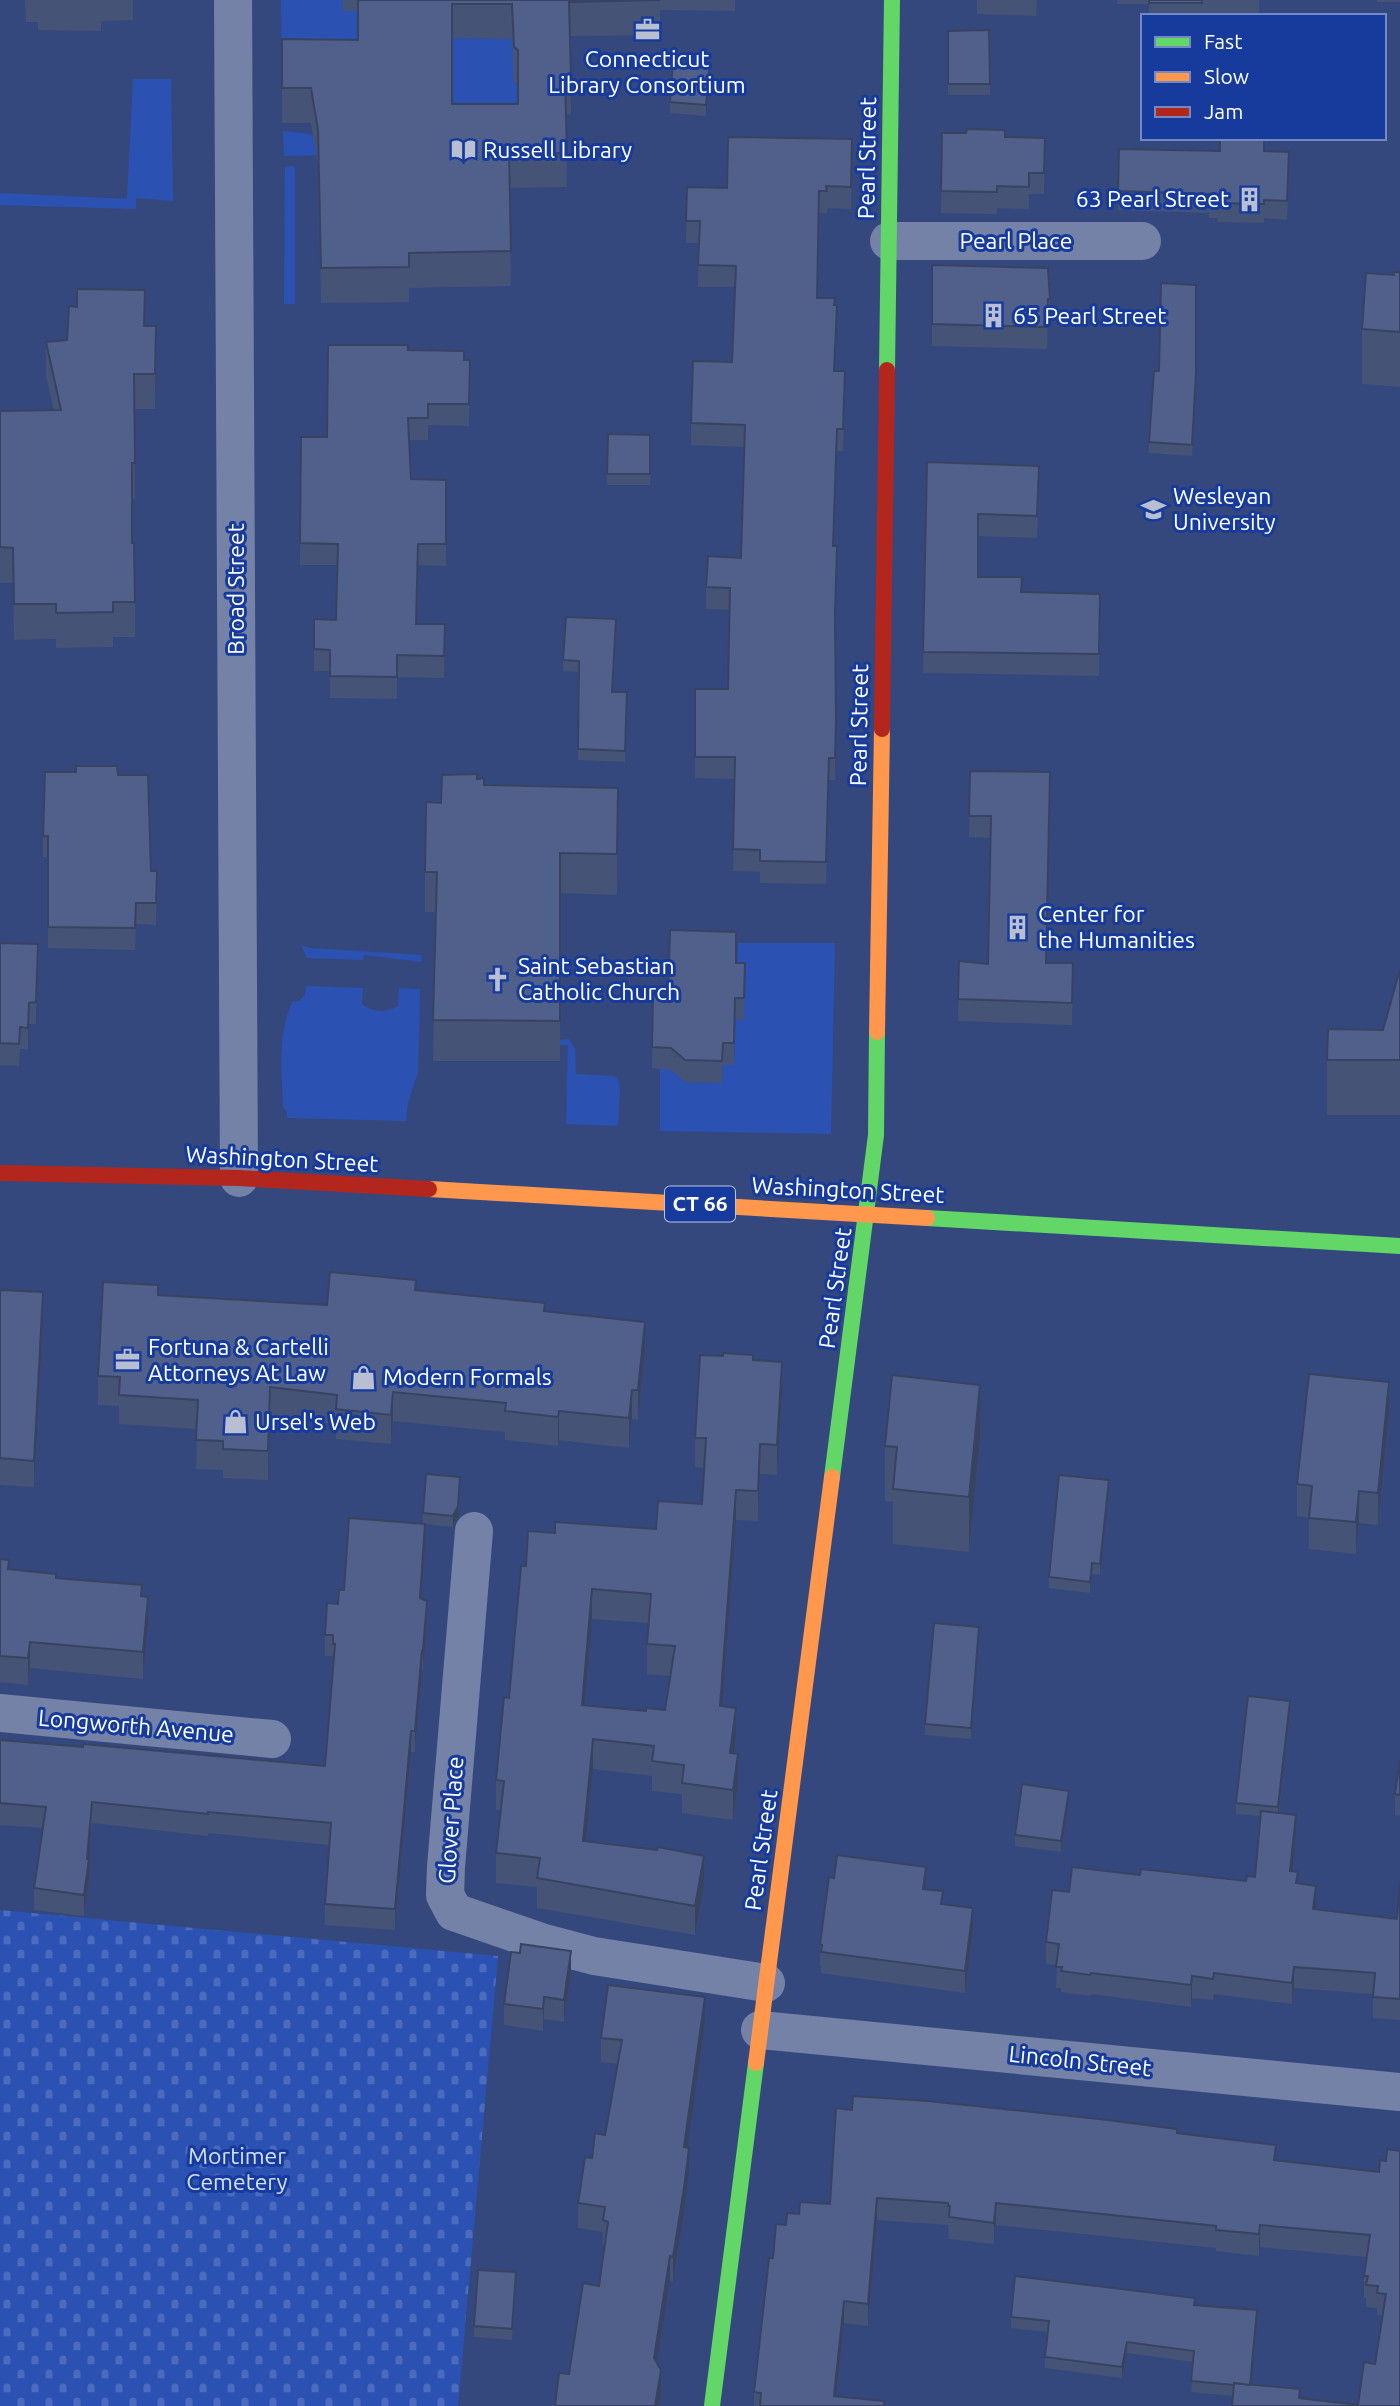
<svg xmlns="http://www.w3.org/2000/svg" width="1400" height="2406" font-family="Ubuntu,sans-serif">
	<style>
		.grass { fill: #2b52b2 }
		.cemetery { fill: url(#cemetery-stones) }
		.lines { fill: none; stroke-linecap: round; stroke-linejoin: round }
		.street { stroke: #7582a8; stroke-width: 38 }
		.fast { stroke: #63d668; stroke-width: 16 }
		.slow { stroke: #ff974d; stroke-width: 16 }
		.jam { stroke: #b3261e; stroke-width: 16 }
		.wall { fill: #455377; fill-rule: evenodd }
		.shaded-wall { fill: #384361 }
		.building { fill: #50608a; stroke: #384361; stroke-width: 2; fill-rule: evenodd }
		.labels { text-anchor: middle; stroke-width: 6; stroke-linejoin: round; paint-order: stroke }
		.shield { fill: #163b9c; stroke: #b9c4e1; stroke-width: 2 }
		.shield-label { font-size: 21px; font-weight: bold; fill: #fff }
		.poi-label { font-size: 23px; fill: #fff; stroke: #163b9c; text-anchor: start }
		.street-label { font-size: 23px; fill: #fff; stroke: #163b9c }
		.park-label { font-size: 23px; fill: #d4e0fd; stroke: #163b9c }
	</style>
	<defs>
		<pattern id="cemetery-stones" width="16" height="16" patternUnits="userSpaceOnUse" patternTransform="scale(1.75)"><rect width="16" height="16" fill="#2b52b2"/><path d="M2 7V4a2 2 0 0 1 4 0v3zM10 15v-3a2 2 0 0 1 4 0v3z" fill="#4b6cbe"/></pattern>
	</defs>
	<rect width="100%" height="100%" fill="#35487d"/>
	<g class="grass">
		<path d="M 281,0 L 342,0 L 343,11 L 360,11 L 358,75 L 282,74 Z"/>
		<path d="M 452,38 L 521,39 L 514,82 L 518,85 L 518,112 L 452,139 Z"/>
		<path d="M 133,79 L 171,79 L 173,201 L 136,198 L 136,209 L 0,205 L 0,193 L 127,199 Z"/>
		<path d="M 283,131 C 309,134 318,131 333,155 L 284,156 Z"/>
		<path d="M 293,166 L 295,169 L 295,304 L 284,304 L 285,167 Z"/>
		<path d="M 738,943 L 835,943 L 831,1134 L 660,1131 L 660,1069 L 671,1069 L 685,1082 L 722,1083 L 723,1065 L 734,1064 Z"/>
		<path d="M 301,945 L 310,948 L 422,955 L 421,962 L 364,955 L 363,960 L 307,958 Z"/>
		<path d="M 306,986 L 363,988 L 362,1004 C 373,1013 386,1013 398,1006 L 399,988 L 420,989 L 418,1072 L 408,1103 L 406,1121 L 287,1118 L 287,1112 L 283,1107 C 282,1073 277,1032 293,1001 L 299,1001 L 305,995 Z"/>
		<path d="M 569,1039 L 575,1049 L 576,1074 L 614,1076 L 618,1079 L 620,1090 L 618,1126 L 566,1124 L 568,1045 L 560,1045 L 560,1040 Z"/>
	</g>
	<path class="cemetery" d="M 0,1910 L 498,1956 L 458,2406 L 0,2406 Z"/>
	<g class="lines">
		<g class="street">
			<path d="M 233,0 L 239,1178"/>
			<path d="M 889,241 L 1142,241"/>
			<path d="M 474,1531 L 446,1867 L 445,1895 L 454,1912 L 541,1942 L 594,1956 L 766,1983"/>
			<path d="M 0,1713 L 272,1739"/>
			<path d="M 760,2030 L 1400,2092"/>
		</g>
		<g class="fast">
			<path d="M 887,370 L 892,0"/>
			<path d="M 927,1218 L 1400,1246"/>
			<path d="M 832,1477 L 876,1135 L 877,1032"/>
			<path d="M 712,2406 L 756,2063"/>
		</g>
		<g class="slow">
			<path d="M 877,1032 L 882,729"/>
			<path d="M 429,1189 L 927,1218"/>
			<path d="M 756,2063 L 832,1477"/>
		</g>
		<g class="jam">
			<path d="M 882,729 L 887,370"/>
			<path d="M 0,1173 L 239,1178 L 429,1189"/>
		</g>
	</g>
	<g class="wall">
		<path d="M 25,0 L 133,0 L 133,20 L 101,21 L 101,31 L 38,30 L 38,22 L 26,22 Z"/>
		<path d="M 342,0 L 735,0 L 735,11 L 660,10 L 660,35 L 570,36 L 571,114 L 566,114 L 567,187 L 509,188 L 511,286 L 409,288 L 409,302 L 321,303 L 318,165 L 311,123 L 282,123 L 282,39 L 358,40 L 357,11 L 343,11 ZM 452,38 L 512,39 L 514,82 L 518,85 L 518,104 L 452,104 Z"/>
		<path d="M 977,0 L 1037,0 L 1036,16 L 977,14 Z"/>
		<path d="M 1117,0 L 1259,0 L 1259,16 L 1149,16 L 1149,4 L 1117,4 Z"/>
		<rect x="1377" y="0" width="23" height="2"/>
		<path d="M 989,30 L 990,95 L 948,95 L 948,31 Z"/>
		<path d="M 710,74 L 706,116 L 670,113 L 670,102 Z"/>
		<path d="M 942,133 L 1005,137 L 1045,138 L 1044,194 L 1029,194 L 1029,209 L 997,208 L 997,214 L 941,213 Z"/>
		<path d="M 1265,138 L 1264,151 L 1289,171 L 1287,220 L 1264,218 L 1264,223 L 1218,222 L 1217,218 L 1209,218 L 1209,213 L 1118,210 L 1119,149 L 1220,151 Z"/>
		<path d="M 852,139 L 851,209 L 827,208 L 827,213 L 819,213 L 817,298 L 835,305 L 837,326 L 835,371 L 845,393 L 843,451 L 837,451 L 834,546 L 837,567 L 835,629 L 836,741 L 835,780 L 829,780 L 826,884 L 760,883 L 760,872 L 733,871 L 735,779 L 695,778 L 695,689 L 728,689 L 729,610 L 706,609 L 706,587 L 741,558 L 745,447 L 691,445 L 691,423 L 732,362 L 735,287 L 698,287 L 699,243 L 686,243 L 687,187 L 727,188 Z"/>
		<path d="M 932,265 L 1050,299 L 1050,321 L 1048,321 L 1047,349 L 932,346 Z"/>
		<path d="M 1400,272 L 1400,387 L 1362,384 L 1362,329 L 1394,275 Z"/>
		<path d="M 1196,285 L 1196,384 L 1192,456 L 1149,453 L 1149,442 L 1159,371 Z"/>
		<path d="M 145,326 L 156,361 L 155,409 L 134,409 L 135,499 L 132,498 L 132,543 L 135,602 L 135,637 L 113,637 L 113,647 L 56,648 L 56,639 L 14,640 L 13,583 L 0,583 L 0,411 L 54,410 L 46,377 L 46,342 L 67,340 Z"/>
		<path d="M 408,350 L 464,360 L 470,360 L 469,426 L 428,425 L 428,440 L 409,440 L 411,479 L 446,480 L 446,566 L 418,565 L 417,624 L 445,624 L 444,678 L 397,677 L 397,699 L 330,698 L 330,671 L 314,671 L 314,619 L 336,620 L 337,565 L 300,565 L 301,437 L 327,437 Z"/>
		<path d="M 650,435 L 650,485 L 607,485 L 607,474 Z"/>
		<path d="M 927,462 L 1039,487 L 1037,538 L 978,536 L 978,577 L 1022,592 L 1100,594 L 1099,676 L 923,673 Z"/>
		<path d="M 616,630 L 613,692 L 627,692 L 625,762 L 578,760 L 579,672 L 563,671 L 563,660 Z"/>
		<path d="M 970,771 L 1050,772 L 1046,963 L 1073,963 L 1072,1025 L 958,1021 L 959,961 L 988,964 L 991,838 L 969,837 Z"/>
		<path d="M 118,775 L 151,871 L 157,871 L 156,925 L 136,924 L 135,950 L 48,948 L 48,857 L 43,857 L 43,836 Z"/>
		<path d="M 477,779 L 484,785 L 618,788 L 617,895 L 560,893 L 560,1061 L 433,1061 L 436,912 L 425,912 L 425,872 L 441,803 Z"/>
		<path d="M 0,943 L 38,966 L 36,1024 L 29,1024 L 28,1049 L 20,1049 L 19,1066 L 0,1065 Z"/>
		<path d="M 736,963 L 745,963 L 744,1020 L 735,1020 L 734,1065 L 723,1065 L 722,1083 L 685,1082 L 671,1070 L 652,1068 L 653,995 L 668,995 Z"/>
		<path d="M 1400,969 L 1400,1115 L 1327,1115 L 1327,1060 L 1383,1030 Z"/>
		<path d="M 0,1290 L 43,1319 L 34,1487 L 0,1485 Z"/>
		<path d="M 416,1290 L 545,1311 L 645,1351 L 638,1420 L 632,1419 L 629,1448 L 559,1440 L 558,1446 L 505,1440 L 505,1432 L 393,1421 L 391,1444 L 336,1439 L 336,1424 L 270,1417 L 268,1480 L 223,1478 L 223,1470 L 196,1469 L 197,1429 L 119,1424 L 119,1406 L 98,1405 L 98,1376 L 158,1295 L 327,1305 Z"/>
		<path d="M 753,1360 L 782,1392 L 777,1475 L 760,1474 L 758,1521 L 736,1520 L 722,1706 L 736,1738 L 734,1753 L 738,1784 L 733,1820 L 682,1813 L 682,1794 L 652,1791 L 652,1776 L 593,1769 L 586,1841 L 704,1885 L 695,1935 L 537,1908 L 537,1887 L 496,1883 L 496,1853 L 501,1810 L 496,1810 L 496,1780 L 509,1698 L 526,1566 L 555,1533 L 656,1529 L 702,1504 L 705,1468 L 695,1467 L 695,1438 ZM 592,1619 L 649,1623 L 647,1644 L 647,1674 L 670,1676 L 665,1710 L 646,1711 L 584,1705 Z"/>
		<path d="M 1389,1414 L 1378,1525 L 1359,1523 L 1356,1554 L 1309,1549 L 1309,1518 L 1297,1516 L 1297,1484 Z"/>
		<path d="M 980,1440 L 969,1552 L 893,1544 L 893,1502 L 885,1501 L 885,1446 Z"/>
		<path d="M 460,1488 L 458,1517 L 453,1527 L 425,1524 L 425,1545 L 421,1599 L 427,1622 L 423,1671 L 422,1671 L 415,1752 L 411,1752 L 395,1930 L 325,1925 L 325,1904 L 330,1845 L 208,1833 L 208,1836 L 92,1823 L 89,1859 L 89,1881 L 84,1916 L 34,1910 L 34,1888 L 43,1828 L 0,1825 L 0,1740 L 325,1766 L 333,1666 L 333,1656 L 325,1656 L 325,1635 L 344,1590 L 423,1524 L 423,1513 Z"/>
		<path d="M 1109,1491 L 1100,1575 L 1092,1574 L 1090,1593 L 1049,1588 L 1049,1577 Z"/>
		<path d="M 0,1559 L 9,1569 L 56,1578 L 142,1596 L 148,1623 L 143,1679 L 30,1668 L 28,1685 L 0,1682 Z"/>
		<path d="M 979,1638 L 971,1739 L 925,1735 L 925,1724 Z"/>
		<path d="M 1290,1712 L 1279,1813 L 1296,1836 L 1292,1872 L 1298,1884 L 1315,1910 L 1397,1919 L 1400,1881 L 1400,2020 L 1373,2018 L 1373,1994 L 1294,1988 L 1292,2004 L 1214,1994 L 1213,2000 L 1192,1998 L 1191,2007 L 1091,1994 L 1090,1996 L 1061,1992 L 1061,1988 L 1056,1988 L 1057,1965 L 1046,1964 L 1046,1942 L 1069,1892 L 1140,1875 L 1246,1881 L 1255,1877 L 1261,1816 L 1236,1814 L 1236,1803 Z"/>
		<path d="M 1400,1760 L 1400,1816 L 1395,1815 L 1395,1794 Z"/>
		<path d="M 1069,1802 L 1061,1852 L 1015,1846 L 1015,1835 Z"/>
		<path d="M 926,1889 L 973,1930 L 965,1993 L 821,1973 L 821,1966 L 820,1966 L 820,1944 Z"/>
		<path d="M 520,1953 L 571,1972 L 564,2022 L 544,2019 L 543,2031 L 504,2025 L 504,2004 Z"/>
		<path d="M 705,2022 L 687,2147 L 689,2172 L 684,2213 L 673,2281 L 670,2281 L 657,2363 L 661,2394 L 569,2374 L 599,2286 L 605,2245 L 603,2245 L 603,2232 L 578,2228 L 578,2203 L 592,2158 L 605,2135 L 618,2064 L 601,2062 L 601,2038 Z"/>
		<path d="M 1177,2133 L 1276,2161 L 1379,2172 L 1386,2161 L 1400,2406 L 1232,2406 L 1233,2396 L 1191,2392 L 1193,2362 L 1127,2353 L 1122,2378 L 1045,2368 L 1045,2357 L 1048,2332 L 1011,2328 L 1011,2317 L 1195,2305 L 1257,2321 L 1251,2385 L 1300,2398 L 1358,2405 L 1375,2364 L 1382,2315 L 1377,2315 L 1377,2308 L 1366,2307 L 1366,2298 L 1364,2297 L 1364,2276 L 1367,2257 L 1260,2247 L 1259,2256 L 1216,2251 L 1216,2248 L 996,2225 L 994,2244 L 949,2239 L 948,2225 L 877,2220 L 868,2326 L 844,2323 L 836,2396 L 884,2406 L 754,2406 L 754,2392 L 773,2258 L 786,2225 L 799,2214 L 830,2204 Z"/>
		<path d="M 516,2283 L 512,2340 L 474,2337 L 474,2326 Z"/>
	</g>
	<g class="shaded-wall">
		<path d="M 710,63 L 710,74 L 706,116 L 706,105 Z"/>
		<path d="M 837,305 L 837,326 L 834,393 L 834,371 Z"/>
		<path d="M 156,326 L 156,361 L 155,409 L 155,374 Z"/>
		<path d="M 837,429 L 837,451 L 833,567 L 833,546 Z"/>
		<path d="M 836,719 L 836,741 L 835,780 L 835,758 Z"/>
		<path d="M 38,944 L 38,966 L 36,1024 L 36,1002 Z"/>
		<path d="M 29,1003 L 29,1024 L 28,1049 L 28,1028 Z"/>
		<path d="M 43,1292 L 43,1319 L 34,1487 L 34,1461 Z"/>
		<path d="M 645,1322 L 645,1351 L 638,1420 L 638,1390 Z"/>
		<path d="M 782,1362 L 782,1392 L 777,1475 L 777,1445 Z"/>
		<path d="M 1389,1382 L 1389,1414 L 1378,1525 L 1378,1493 Z"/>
		<path d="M 980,1385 L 980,1440 L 969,1552 L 969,1497 Z"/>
		<path d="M 270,1387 L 270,1417 L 268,1480 L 268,1451 Z"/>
		<path d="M 632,1390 L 632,1419 L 629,1448 L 629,1418 Z"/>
		<path d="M 393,1392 L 393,1421 L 391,1444 L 391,1415 Z"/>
		<path d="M 559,1411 L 559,1440 L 558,1446 L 558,1417 Z"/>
		<path d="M 760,1444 L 760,1474 L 758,1521 L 758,1491 Z"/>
		<path d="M 460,1477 L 458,1517 L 453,1527 L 453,1516 Z"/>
		<path d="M 1109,1480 L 1109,1491 L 1100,1575 L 1100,1564 Z"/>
		<path d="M 736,1490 L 736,1520 L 720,1736 L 720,1706 Z"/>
		<path d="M 1359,1491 L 1359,1523 L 1356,1554 L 1356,1522 Z"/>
		<path d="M 425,1524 L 425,1545 L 420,1620 L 420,1598 Z"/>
		<path d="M 1092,1563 L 1092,1574 L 1090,1593 L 1090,1582 Z"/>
		<path d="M 592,1589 L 592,1619 L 582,1735 L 582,1705 Z"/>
		<path d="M 148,1597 L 148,1623 L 143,1679 L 143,1652 Z"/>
		<path d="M 427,1601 L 427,1622 L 423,1671 L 423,1650 Z"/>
		<path d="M 979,1627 L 979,1638 L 971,1739 L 971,1728 Z"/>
		<path d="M 30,1642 L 30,1668 L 28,1685 L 28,1658 Z"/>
		<path d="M 422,1650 L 422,1671 L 415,1752 L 415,1731 Z"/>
		<path d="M 1290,1701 L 1290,1712 L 1278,1818 L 1278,1807 Z"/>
		<path d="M 736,1708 L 736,1738 L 730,1783 L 730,1753 Z"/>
		<path d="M 411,1731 L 411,1752 L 395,1930 L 395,1909 Z"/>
		<path d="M 593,1739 L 593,1769 L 583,1871 L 583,1841 Z"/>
		<path d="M 738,1754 L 738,1784 L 733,1820 L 733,1790 Z"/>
		<path d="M 1069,1791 L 1069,1802 L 1061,1852 L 1061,1841 Z"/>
		<path d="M 92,1802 L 89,1881 L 84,1916 L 84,1895 Z"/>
		<path d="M 1296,1815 L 1296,1836 L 1290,1892 L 1290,1871 Z"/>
		<path d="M 704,1856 L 704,1885 L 695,1935 L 695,1906 Z"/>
		<path d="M 926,1867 L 926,1889 L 923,1889 Z"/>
		<path d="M 1316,1886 L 1316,1907 L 1313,1931 L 1313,1909 Z"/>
		<path d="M 973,1908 L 973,1930 L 965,1993 L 965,1971 Z"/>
		<path d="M 571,1951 L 571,1972 L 564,2022 L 564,2000 Z"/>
		<path d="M 1294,1967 L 1294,1988 L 1292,2004 L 1292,1983 Z"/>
		<path d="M 1192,1976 L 1192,1998 L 1191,2007 L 1191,1985 Z"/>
		<path d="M 544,1997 L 544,2019 L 543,2031 L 543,2009 Z"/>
		<path d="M 705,1997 L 705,2022 L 684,2172 L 684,2147 Z"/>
		<path d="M 689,2148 L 689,2172 L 684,2213 L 673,2281 L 673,2257 Z"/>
		<path d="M 877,2198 L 877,2220 L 868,2326 L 868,2304 Z"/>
		<path d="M 996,2203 L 996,2225 L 994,2244 L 994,2223 Z"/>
		<path d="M 1260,2225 L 1260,2247 L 1259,2256 L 1259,2234 Z"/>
		<path d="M 670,2256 L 670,2281 L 654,2382 L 654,2358 Z"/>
		<path d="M 844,2301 L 844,2323 L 835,2406 L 834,2396 Z"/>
		<path d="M 1257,2310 L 1257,2321 L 1250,2397 L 1250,2386 Z"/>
		<path d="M 1127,2342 L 1127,2353 L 1122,2378 L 1122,2367 Z"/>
		<path d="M 661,2370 L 661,2394 L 659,2406 L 655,2406 Z"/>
	</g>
	<g class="building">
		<path d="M 358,0 L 660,0 L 569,2 L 571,79 L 565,80 L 567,153 L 509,153 L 511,251 L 409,253 L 409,267 L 321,268 L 318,130 L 311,88 L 282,88 L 282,39 L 358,40 ZM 452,4 L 512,4 L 514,47 L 518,50 L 518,104 L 452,104 Z"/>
		<rect x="1149" y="0" width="53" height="3"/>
		<path d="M 989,30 L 990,84 L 948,84 L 948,31 Z"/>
		<path d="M 673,60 L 710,63 L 706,105 L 670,102 Z"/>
		<path d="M 967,129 L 1005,130 L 1005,137 L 1045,138 L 1044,173 L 1029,173 L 1029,187 L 997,186 L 997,192 L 941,191 L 942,133 L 966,133 Z"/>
		<path d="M 728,137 L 852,139 L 851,187 L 826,186 L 827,191 L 819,191 L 817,298 L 835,298 L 834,305 L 837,305 L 834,371 L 845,371 L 843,429 L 837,429 L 833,546 L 837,546 L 835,614 L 836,719 L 835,758 L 829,758 L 826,862 L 760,861 L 760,850 L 733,849 L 735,757 L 695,757 L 695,689 L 728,689 L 730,588 L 706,587 L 708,556 L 741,558 L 745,425 L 691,423 L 693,361 L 732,362 L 736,266 L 698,265 L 700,221 L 686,221 L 687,187 L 727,188 Z"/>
		<path d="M 1220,138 L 1264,138 L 1264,151 L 1289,152 L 1287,201 L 1264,200 L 1264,204 L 1218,203 L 1217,199 L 1209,199 L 1210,194 L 1118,191 L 1119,149 L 1220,151 Z"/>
		<path d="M 932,265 L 1048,268 L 1050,299 L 1048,299 L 1047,327 L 932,324 Z"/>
		<path d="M 1394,272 L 1400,272 L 1400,332 L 1362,329 L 1366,273 L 1394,275 Z"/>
		<path d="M 1161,283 L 1196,285 L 1196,373 L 1192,445 L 1149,442 L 1154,371 L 1159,371 Z"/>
		<path d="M 77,289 L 145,290 L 144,326 L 156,326 L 155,374 L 134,374 L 135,463 L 132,463 L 132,543 L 134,543 L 135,602 L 113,602 L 113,612 L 56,613 L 56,604 L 14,604 L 13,548 L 0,547 L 0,411 L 61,410 L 46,342 L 67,340 L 69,306 L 77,307 Z"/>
		<path d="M 328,345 L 408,345 L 408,350 L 464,351 L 464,360 L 470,360 L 469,404 L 428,404 L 428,418 L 408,418 L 411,479 L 446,480 L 446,544 L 418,544 L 416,624 L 445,624 L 444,656 L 397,655 L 397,677 L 330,676 L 330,650 L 314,649 L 314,619 L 336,620 L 338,544 L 300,543 L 301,437 L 327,437 Z"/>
		<path d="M 608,434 L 650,435 L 650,474 L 607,474 Z"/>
		<path d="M 927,462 L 1039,466 L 1037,516 L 978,514 L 978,577 L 1022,577 L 1021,592 L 1100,594 L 1099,654 L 923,652 Z"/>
		<path d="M 566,617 L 616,619 L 612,692 L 627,692 L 625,751 L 578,749 L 579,661 L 563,660 Z"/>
		<path d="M 76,766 L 117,766 L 118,775 L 148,775 L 151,871 L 157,871 L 156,903 L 136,903 L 135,928 L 48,927 L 48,836 L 43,836 L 45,772 L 76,772 Z"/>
		<path d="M 970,771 L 1050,772 L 1046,963 L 1073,963 L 1072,1003 L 958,999 L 959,961 L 988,964 L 991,816 L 969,816 Z"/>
		<path d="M 477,774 L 477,779 L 484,778 L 484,785 L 618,788 L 617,854 L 560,853 L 560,1021 L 433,1020 L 437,872 L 425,872 L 426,802 L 441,803 L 442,775 Z"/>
		<path d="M 670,930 L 736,932 L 736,963 L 745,963 L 744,998 L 735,998 L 734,1043 L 723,1043 L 722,1061 L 685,1060 L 671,1048 L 652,1047 L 653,995 L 668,995 Z"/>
		<path d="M 0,943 L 38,944 L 36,1002 L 29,1003 L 28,1028 L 20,1027 L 19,1044 L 0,1043 Z"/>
		<path d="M 1400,969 L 1400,1060 L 1327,1060 L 1328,1029 L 1383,1030 Z"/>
		<path d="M 330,1272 L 416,1280 L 415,1290 L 545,1303 L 544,1311 L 645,1322 L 638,1390 L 632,1390 L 629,1418 L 559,1411 L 558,1417 L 505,1411 L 506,1403 L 393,1392 L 391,1415 L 336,1409 L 337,1395 L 270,1387 L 268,1451 L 223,1449 L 223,1441 L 196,1440 L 198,1400 L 119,1395 L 120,1377 L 98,1376 L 103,1282 L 158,1285 L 158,1295 L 327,1305 Z"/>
		<path d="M 0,1290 L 43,1292 L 34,1461 L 0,1458 Z"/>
		<path d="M 723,1353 L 753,1355 L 753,1360 L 782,1362 L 777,1445 L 760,1444 L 758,1491 L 736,1490 L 720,1706 L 736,1708 L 730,1753 L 738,1754 L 733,1790 L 682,1783 L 684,1765 L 652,1761 L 654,1746 L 593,1739 L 583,1841 L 657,1850 L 658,1847 L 704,1856 L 695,1906 L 537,1878 L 540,1858 L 496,1853 L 504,1781 L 496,1780 L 504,1697 L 509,1698 L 521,1566 L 526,1566 L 528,1531 L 555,1533 L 555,1522 L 656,1529 L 658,1501 L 702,1504 L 706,1438 L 695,1438 L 700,1355 L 723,1356 ZM 592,1589 L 651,1594 L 647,1644 L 675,1646 L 665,1710 L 646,1708 L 646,1711 L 582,1705 Z"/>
		<path d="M 1309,1374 L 1389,1382 L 1378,1493 L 1359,1491 L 1356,1522 L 1309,1518 L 1312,1486 L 1297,1484 Z"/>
		<path d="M 892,1375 L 980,1385 L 969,1497 L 893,1489 L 897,1447 L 885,1446 Z"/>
		<path d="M 426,1474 L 460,1477 L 458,1506 L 453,1516 L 423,1513 Z"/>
		<path d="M 1059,1475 L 1109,1480 L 1100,1564 L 1092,1563 L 1090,1582 L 1049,1577 Z"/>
		<path d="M 349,1518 L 425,1524 L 420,1598 L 427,1601 L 423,1650 L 422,1650 L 415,1731 L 411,1731 L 395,1909 L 325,1904 L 331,1823 L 208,1812 L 208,1814 L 92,1802 L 87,1859 L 89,1859 L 84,1895 L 34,1888 L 46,1807 L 0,1803 L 0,1740 L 83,1747 L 83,1744 L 325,1766 L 335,1644 L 333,1644 L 333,1635 L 325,1635 L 327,1603 L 338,1604 L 339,1590 L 344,1590 Z"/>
		<path d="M 0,1559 L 9,1560 L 8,1569 L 56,1574 L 56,1578 L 142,1585 L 141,1596 L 148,1597 L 143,1652 L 30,1642 L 28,1658 L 0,1656 Z"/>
		<path d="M 934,1623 L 979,1627 L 971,1728 L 925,1724 Z"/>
		<path d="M 1248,1696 L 1290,1701 L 1278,1807 L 1236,1803 Z"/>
		<path d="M 1400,1760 L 1400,1795 L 1395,1794 Z"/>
		<path d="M 1022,1784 L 1069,1791 L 1061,1841 L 1015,1835 Z"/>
		<path d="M 1261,1811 L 1296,1815 L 1290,1871 L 1298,1872 L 1296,1883 L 1316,1886 L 1313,1909 L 1397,1919 L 1400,1881 L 1400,1999 L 1373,1997 L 1375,1973 L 1294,1967 L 1292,1983 L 1214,1973 L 1213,1979 L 1192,1976 L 1191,1985 L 1091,1973 L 1090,1975 L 1061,1971 L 1062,1967 L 1056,1967 L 1059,1944 L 1046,1942 L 1052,1890 L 1069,1892 L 1072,1867 L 1140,1875 L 1141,1869 L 1246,1881 L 1247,1876 L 1255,1877 Z"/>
		<path d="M 837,1855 L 926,1867 L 923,1889 L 943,1891 L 941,1904 L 973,1908 L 965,1971 L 821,1952 L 822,1945 L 820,1944 L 829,1877 L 834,1878 Z"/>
		<path d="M 521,1944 L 571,1951 L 564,2000 L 544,1997 L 543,2009 L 504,2004 L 511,1952 L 520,1953 Z"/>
		<path d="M 608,1985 L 705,1997 L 684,2147 L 689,2148 L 684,2188 L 673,2257 L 670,2256 L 654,2358 L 661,2370 L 655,2406 L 555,2406 L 559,2373 L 569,2374 L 583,2283 L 599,2286 L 608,2222 L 603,2220 L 605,2207 L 578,2203 L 585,2157 L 592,2158 L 595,2133 L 605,2135 L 622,2040 L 601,2038 Z"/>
		<path d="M 853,2096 L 928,2101 L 1108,2120 L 1177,2129 L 1177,2133 L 1276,2145 L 1274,2160 L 1379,2172 L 1380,2160 L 1386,2161 L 1387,2149 L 1400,2151 L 1400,2406 L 1232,2406 L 1234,2383 L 1300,2389 L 1299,2398 L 1358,2405 L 1364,2362 L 1375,2364 L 1386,2294 L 1377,2293 L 1378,2286 L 1366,2285 L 1368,2276 L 1364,2276 L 1370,2235 L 1260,2225 L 1259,2234 L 1216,2230 L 1216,2226 L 996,2203 L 994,2223 L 949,2217 L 950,2206 L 948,2206 L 948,2203 L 877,2198 L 868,2304 L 844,2301 L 834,2396 L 884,2401 L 884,2406 L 760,2406 L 761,2393 L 754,2392 L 769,2258 L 773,2258 L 776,2224 L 786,2225 L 787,2213 L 799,2214 L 800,2202 L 830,2204 L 836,2108 L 852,2110 Z"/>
		<path d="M 478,2270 L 516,2272 L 512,2329 L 474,2326 Z"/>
		<path d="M 1015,2276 L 1195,2298 L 1194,2305 L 1257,2310 L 1250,2385 L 1234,2383 L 1234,2385 L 1191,2381 L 1194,2351 L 1127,2342 L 1122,2367 L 1045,2357 L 1049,2321 L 1011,2317 Z"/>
	</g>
	<defs>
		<symbol id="office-bare" viewBox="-9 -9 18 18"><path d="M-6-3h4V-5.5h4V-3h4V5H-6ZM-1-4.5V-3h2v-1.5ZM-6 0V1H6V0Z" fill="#b8bfd2" stroke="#163b9c" stroke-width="2.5" paint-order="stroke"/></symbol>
		<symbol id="library-bare" viewBox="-9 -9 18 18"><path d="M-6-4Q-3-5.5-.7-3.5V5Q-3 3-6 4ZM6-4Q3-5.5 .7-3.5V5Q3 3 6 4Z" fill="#b8bfd2" stroke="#163b9c" stroke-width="2.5" paint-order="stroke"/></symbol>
		<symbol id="building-bare" viewBox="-9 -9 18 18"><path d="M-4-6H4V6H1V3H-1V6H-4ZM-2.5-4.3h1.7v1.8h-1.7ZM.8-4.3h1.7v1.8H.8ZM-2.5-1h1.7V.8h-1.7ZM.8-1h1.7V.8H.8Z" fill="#b8bfd2" stroke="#163b9c" stroke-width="2.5" paint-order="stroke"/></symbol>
		<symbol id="university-bare" viewBox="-9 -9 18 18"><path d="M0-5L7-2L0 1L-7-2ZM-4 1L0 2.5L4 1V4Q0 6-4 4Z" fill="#b8bfd2" stroke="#163b9c" stroke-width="2.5" paint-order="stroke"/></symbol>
		<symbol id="church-bare" viewBox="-9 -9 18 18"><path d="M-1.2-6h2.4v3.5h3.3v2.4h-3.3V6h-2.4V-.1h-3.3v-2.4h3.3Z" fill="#b8bfd2" stroke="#163b9c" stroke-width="2.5" paint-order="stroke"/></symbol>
		<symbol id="shop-bare" viewBox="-9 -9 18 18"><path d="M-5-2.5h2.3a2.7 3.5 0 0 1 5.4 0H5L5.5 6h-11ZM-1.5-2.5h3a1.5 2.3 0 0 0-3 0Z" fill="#b8bfd2" stroke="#163b9c" stroke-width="2.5" paint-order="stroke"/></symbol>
	</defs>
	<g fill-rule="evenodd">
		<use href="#office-bare" x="630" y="12" width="35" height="35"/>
		<use href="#library-bare" x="446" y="132" width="35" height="35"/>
		<use href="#building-bare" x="1232" y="182" width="35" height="35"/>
		<use href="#building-bare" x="976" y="298" width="35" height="35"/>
		<use href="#university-bare" x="1136" y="492" width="35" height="35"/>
		<use href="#building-bare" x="1000" y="910" width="35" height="35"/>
		<use href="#church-bare" x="480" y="962" width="35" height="35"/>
		<use href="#office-bare" x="110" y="1342" width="35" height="35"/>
		<use href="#shop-bare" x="346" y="1360" width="35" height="35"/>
		<use href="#shop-bare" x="218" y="1404" width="35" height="35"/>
	</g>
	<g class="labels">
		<rect class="shield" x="665" y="1186.5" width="70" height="35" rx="5"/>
		<g class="shield-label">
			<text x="700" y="1211">CT 66</text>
		</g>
		<g class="poi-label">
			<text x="647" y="67" text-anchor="middle">Connecticut<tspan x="647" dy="26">Library Consortium</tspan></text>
			<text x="483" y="158">Russell Library</text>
			<text x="1229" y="207" text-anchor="end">63 Pearl Street</text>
			<text x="1013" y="324">65 Pearl Street</text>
			<text x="1173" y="504">Wesleyan<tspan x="1173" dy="26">University</tspan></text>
			<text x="1038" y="922">Center for<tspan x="1038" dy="26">the Humanities</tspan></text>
			<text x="518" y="974">Saint Sebastian<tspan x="518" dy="26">Catholic Church</tspan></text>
			<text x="148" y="1355">Fortuna &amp; Cartelli<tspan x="148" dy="26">Attorneys At Law</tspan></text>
			<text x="383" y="1385">Modern Formals</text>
			<text x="255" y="1430">Ursel's Web</text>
		</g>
		<g class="street-label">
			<text transform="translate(867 158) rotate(-89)" y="8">Pearl Street</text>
			<text x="1016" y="249">Pearl Place</text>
			<text transform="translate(236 589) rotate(-90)" y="8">Broad Street</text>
			<text transform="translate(859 725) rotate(-89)" y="8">Pearl Street</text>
			<text transform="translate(282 1159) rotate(3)" y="8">Washington Street</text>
			<text transform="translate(848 1190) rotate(3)" y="8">Washington Street</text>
			<text transform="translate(835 1288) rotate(-82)" y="8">Pearl Street</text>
			<text transform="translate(136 1726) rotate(5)" y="8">Longworth Avenue</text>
			<text transform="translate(451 1820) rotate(-86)" y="8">Glover Place</text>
			<text transform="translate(761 1850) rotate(-82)" y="8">Pearl Street</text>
			<text transform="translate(1080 2061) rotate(6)" y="8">Lincoln Street</text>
		</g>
		<g class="park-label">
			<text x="237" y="2164">Mortimer<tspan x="237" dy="26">Cemetery</tspan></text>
		</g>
	</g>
	<rect x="1141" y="14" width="245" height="126" fill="#163b9c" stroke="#7389c4" stroke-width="2"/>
	<rect x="1155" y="37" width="35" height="10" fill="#63d668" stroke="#7389c4" stroke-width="2"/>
	<text x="1204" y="49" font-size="21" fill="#ffffff">Fast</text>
	<rect x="1155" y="72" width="35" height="10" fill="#ff974d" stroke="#7389c4" stroke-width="2"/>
	<text x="1204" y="84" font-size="21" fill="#ffffff">Slow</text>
	<rect x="1155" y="107" width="35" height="10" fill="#b3261e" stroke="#7389c4" stroke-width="2"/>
	<text x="1204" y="119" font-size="21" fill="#ffffff">Jam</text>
</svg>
